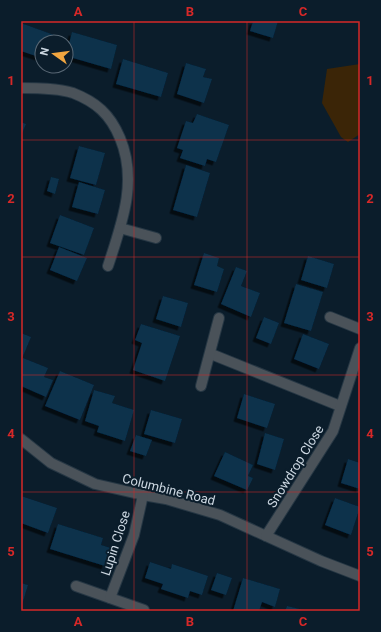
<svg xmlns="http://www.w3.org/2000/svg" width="381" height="632" font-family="Roboto,sans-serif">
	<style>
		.green { fill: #3b2507 }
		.building { fill: #09304b; filter: url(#shadow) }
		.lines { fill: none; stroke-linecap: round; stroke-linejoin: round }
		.street-casing { stroke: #263744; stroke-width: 12 }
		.street { stroke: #4a5259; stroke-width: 10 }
		.grid { fill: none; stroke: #d62828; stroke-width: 1; stroke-opacity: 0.55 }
		.labels { text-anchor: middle; stroke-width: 4; stroke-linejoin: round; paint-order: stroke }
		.street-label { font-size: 13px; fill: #ccd7e1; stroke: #0b1d2b }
		.neatline { fill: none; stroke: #d62828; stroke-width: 1.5 }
		.grid-label { font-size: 13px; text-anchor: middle; font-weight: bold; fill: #d62828 }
	</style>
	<defs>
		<filter id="shadow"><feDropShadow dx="-3.5" dy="3.5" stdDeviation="0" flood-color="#0009"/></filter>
	</defs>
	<rect width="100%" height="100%" fill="#0b1d2b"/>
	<path class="green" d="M 360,64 L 360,134 L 348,142 L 341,137 L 322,103 L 327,69 Z"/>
	<g class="building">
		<path d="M 253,21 L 278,21 L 273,38 L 250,31 Z"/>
		<path d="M 21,23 L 65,39 L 64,42 L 42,42 L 42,58 L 21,51 Z"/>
		<path d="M 72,32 L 117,45 L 111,69 L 66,56 Z"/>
		<path d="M 123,59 L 168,73 L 161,97 L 116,84 Z"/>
		<path d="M 186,63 L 206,69 L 203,77 L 212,79 L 204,103 L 177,94 Z"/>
		<path d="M 197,114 L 229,125 L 216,162 L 207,159 L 205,166 L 180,158 L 183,150 L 177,148 L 186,121 L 193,123 Z"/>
		<path d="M 21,122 L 26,124 L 21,136 Z"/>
		<path d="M 79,146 L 105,153 L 96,185 L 70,178 Z"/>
		<path d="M 186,165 L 210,173 L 197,217 L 173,210 Z"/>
		<path d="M 51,177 L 59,179 L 55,194 L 47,191 Z"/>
		<path d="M 79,182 L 105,190 L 98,214 L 72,207 Z"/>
		<path d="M 60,215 L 94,228 L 84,255 L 50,243 Z"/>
		<path d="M 59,247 L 87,258 L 77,281 L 50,270 Z"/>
		<path d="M 204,253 L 219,258 L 217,266 L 224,269 L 217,292 L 194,285 Z"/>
		<path d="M 308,256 L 334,264 L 327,288 L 301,280 Z"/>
		<path d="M 236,267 L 247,271 L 241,286 L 260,293 L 251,317 L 221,304 Z"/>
		<path d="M 296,284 L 323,292 L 311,331 L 284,323 Z"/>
		<path d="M 163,296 L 188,303 L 181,327 L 156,319 Z"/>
		<path d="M 264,317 L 279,323 L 271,344 L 256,338 Z"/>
		<path d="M 141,324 L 180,336 L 165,381 L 133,370 L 142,343 L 135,340 Z"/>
		<path d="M 21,333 L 31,337 L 21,361 Z"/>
		<path d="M 303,334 L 329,344 L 319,369 L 294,359 Z"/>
		<path d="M 23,358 L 48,368 L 44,377 L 53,380 L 46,397 L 21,386 L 21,364 Z"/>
		<path d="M 60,371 L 94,385 L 80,420 L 45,406 Z"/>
		<path d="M 94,390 L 115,396 L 112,403 L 134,410 L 125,441 L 97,432 L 99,426 L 85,421 Z"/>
		<path d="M 244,394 L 275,404 L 267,428 L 237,418 Z"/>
		<path d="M 151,410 L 182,419 L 175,443 L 144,434 Z"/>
		<path d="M 265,433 L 284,439 L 275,470 L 257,464 Z"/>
		<path d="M 136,435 L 152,440 L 146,456 L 130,451 Z"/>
		<path d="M 225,452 L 253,465 L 248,476 L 253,478 L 247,490 L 214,476 Z"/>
		<path d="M 348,459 L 360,463 L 360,489 L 341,483 Z"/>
		<path d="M 21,496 L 57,508 L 48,533 L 21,523 Z"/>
		<path d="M 335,498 L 360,507 L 351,535 L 325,525 Z"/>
		<path d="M 58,524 L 103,538 L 101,545 L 111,548 L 105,566 L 50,549 Z"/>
		<path d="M 150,562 L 171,569 L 172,564 L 208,576 L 202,595 L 190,591 L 188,598 L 161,589 L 163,584 L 145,578 Z"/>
		<path d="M 217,573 L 232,578 L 226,595 L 211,590 Z"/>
		<path d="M 243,578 L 280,589 L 275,607 L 262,602 L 259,611 L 233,611 Z"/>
		<path d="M 21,583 L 28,585 L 21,608 Z"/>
		<path d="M 287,606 L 304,610 L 304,611 L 285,611 Z"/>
	</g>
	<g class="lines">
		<defs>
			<g id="street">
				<path d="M 21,88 C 37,88 58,88 73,93 C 96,102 110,114 120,138 C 138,181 122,223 108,266"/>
				<path d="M 120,228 L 156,238"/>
				<path d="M 330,317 L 360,329"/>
				<path d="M 211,354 L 340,406"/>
				<path d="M 201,386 L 219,318"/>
				<path d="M 21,439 L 51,463 L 95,484 L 143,495 L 166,499 L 220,515 L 321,561 L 360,576"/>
				<path d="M 266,536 L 333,431 L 360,348"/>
				<path d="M 76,586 L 144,610"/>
				<path d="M 110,598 L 134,535 L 143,495"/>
			</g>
		</defs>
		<use href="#street" class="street-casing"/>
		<use href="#street" class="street"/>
	</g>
	<path class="grid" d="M 134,21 L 134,611M 247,21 L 247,611M 21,140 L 360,140M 21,257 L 360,257M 21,375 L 360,375M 21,492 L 360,492"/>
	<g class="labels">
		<g class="street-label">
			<text transform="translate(295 466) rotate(-58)" y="5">Snowdrop Close</text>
			<text transform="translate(169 489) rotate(14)" y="5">Columbine Road</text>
			<text transform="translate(115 543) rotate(-72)" y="5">Lupin Close</text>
		</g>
	</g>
	<rect width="381" height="632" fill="none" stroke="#0b1d2b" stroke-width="44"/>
	<g transform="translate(54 54) rotate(284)"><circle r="19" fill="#0b1d2b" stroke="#586774"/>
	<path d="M0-3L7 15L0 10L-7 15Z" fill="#f1a640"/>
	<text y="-6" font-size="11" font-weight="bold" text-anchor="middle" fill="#ccd7e1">N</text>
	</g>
	<rect x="22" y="22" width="337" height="588" class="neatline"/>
	<g class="grid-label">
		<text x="78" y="16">A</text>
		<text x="190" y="16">B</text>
		<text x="303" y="16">C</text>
		<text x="11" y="85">1</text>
		<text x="370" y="85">1</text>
		<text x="11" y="203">2</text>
		<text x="370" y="203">2</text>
		<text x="11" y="321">3</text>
		<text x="370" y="321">3</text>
		<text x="11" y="438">4</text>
		<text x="370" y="438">4</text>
		<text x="11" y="556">5</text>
		<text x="370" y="556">5</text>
		<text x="78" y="626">A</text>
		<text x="190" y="626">B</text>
		<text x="303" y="626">C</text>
	</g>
</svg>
